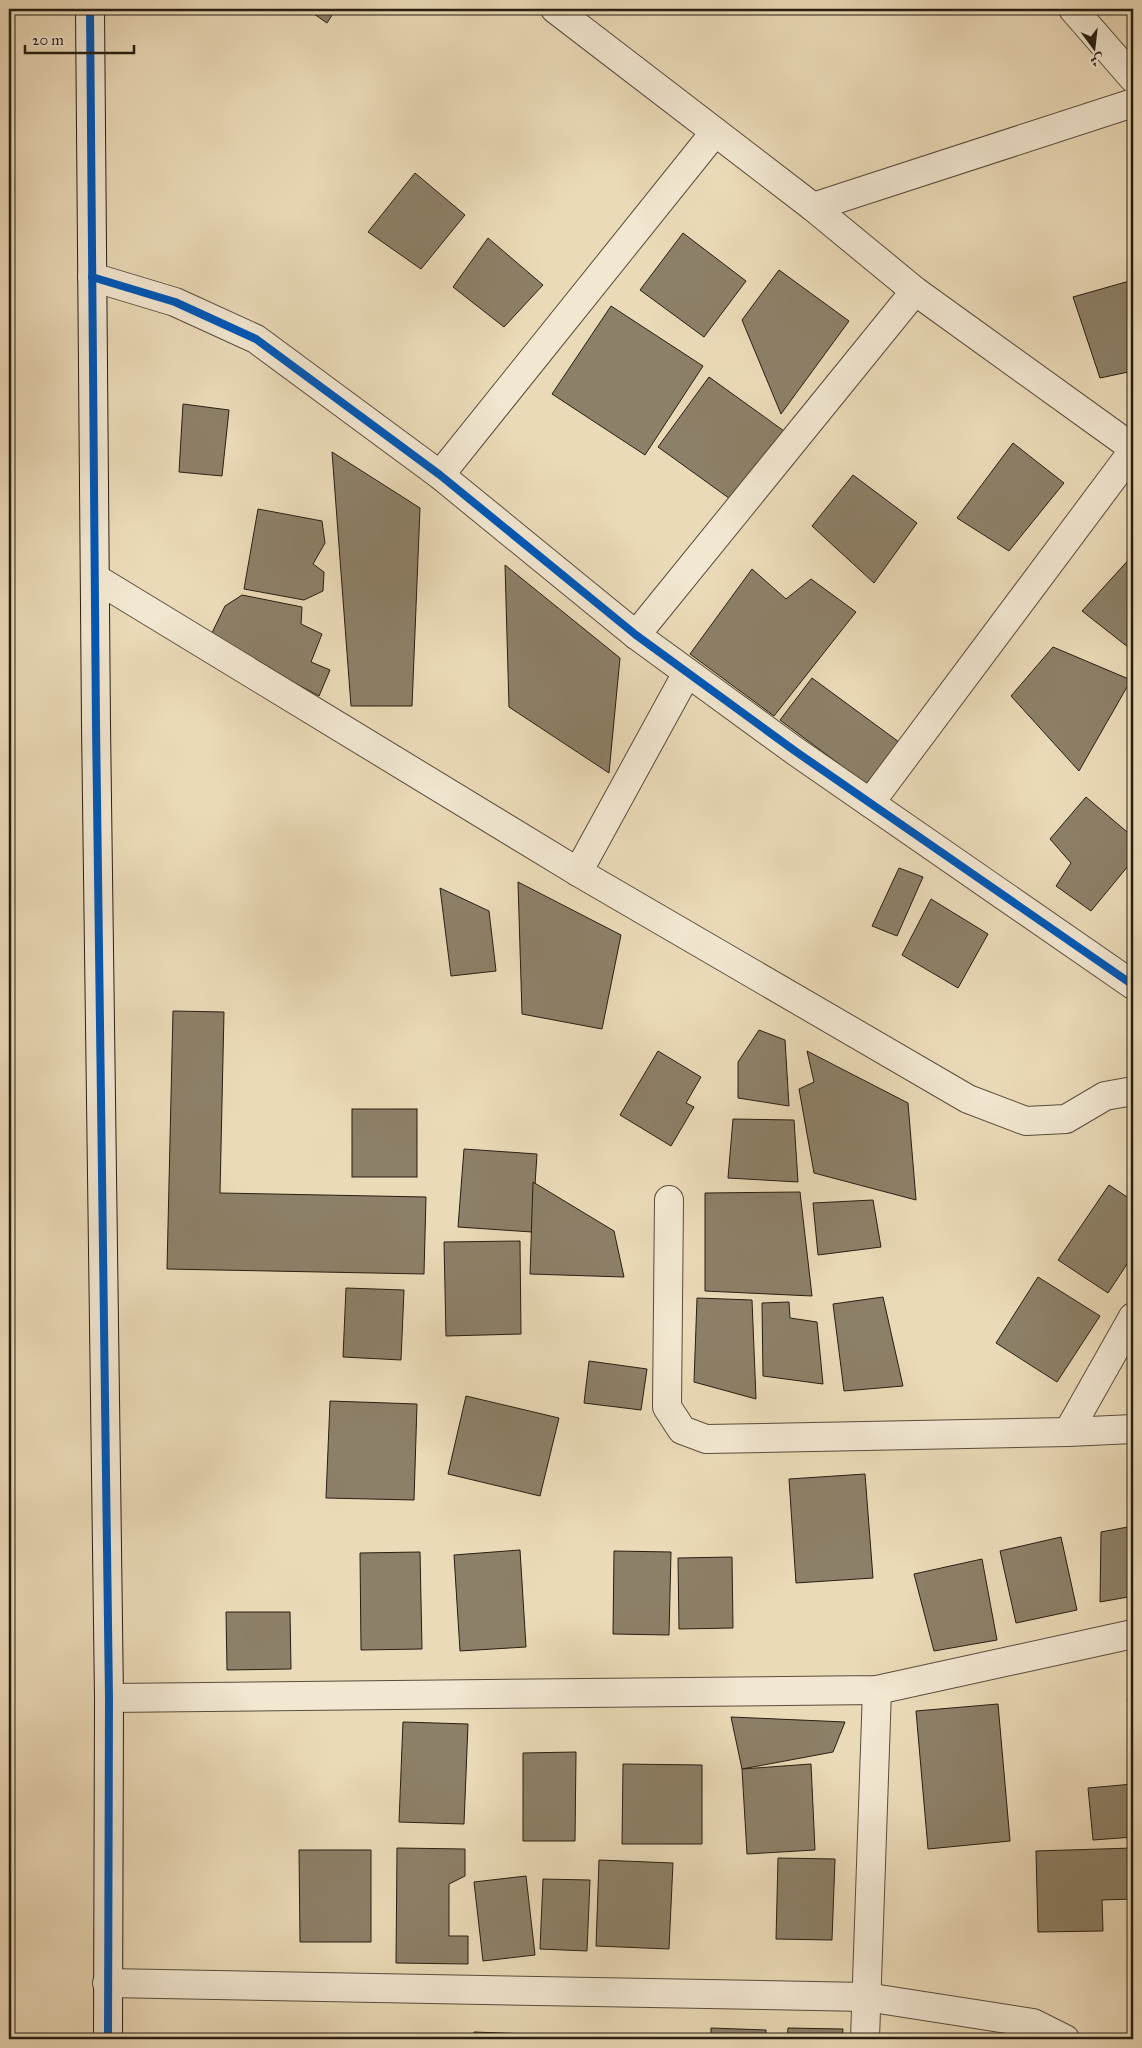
<svg xmlns="http://www.w3.org/2000/svg" width="1142" height="2048" font-family="'IM FELL Great Primer',Amiri,serif">
	<style>
		.building { fill: #8d8068; stroke: #271e11 }
		.lines { fill: none; stroke-linecap: round; stroke-linejoin: round }
		.street-casing { stroke: #584d3b; stroke-width: 30 }
		.secondary-casing { stroke: #271e11; stroke-width: 30 }
		.street { stroke: #f2e7d1; stroke-width: 28 }
		.secondary { stroke: #f2e7d1; stroke-width: 28 }
		.cycleway-casing { stroke: #f2e7d1; stroke-width: 11 }
		.cycleway { stroke: #0057b8; stroke-width: 8 }
	</style>
	<rect width="100%" height="100%" fill="#ebdab8"/>
	<filter id="stains"><feTurbulence type="fractalNoise" baseFrequency=".004" numOctaves="4"/><feColorMatrix values="0 0 0 0 .2 0 0 0 0 .09 0 0 0 0 .02 0 0 0 .5 -.17"/></filter>
	<radialGradient id="worn" r=".72"><stop offset=".6" stop-color="#630" stop-opacity="0"/><stop offset="1" stop-color="#630" stop-opacity=".3"/></radialGradient>
	<g class="building">
		<path d="M 307,9 L 336,9 L 327,23 Z"/>
		<path d="M 415,173 L 465,215 L 421,269 L 368,232 Z"/>
		<path d="M 683,233 L 746,281 L 704,337 L 640,290 Z"/>
		<path d="M 488,238 L 543,285 L 504,327 L 453,287 Z"/>
		<path d="M 779,270 L 849,321 L 781,414 L 742,320 Z"/>
		<path d="M 1133,280 L 1133,371 L 1100,378 L 1073,297 Z"/>
		<path d="M 611,306 L 703,366 L 645,455 L 552,394 Z"/>
		<path d="M 709,377 L 784,431 L 733,501 L 658,447 Z"/>
		<path d="M 183,404 L 229,410 L 222,476 L 179,472 Z"/>
		<path d="M 1013,443 L 1064,483 L 1009,551 L 957,518 Z"/>
		<path d="M 332,452 L 420,508 L 412,706 L 351,706 Z"/>
		<path d="M 853,475 L 917,523 L 874,583 L 812,526 Z"/>
		<path d="M 258,509 L 322,521 L 325,543 L 313,564 L 324,572 L 323,591 L 304,600 L 244,589 Z"/>
		<path d="M 1133,555 L 1133,651 L 1082,611 Z"/>
		<path d="M 505,565 L 620,658 L 609,773 L 509,707 Z"/>
		<path d="M 752,569 L 786,599 L 811,579 L 856,612 L 774,716 L 690,654 Z"/>
		<path d="M 242,595 L 302,607 L 301,624 L 322,634 L 311,662 L 330,670 L 319,696 L 210,637 L 225,606 Z"/>
		<path d="M 1053,647 L 1131,680 L 1079,771 L 1011,696 Z"/>
		<path d="M 812,678 L 899,742 L 866,784 L 780,720 Z"/>
		<path d="M 1086,797 L 1133,837 L 1133,860 L 1091,911 L 1056,886 L 1071,863 L 1050,839 Z"/>
		<path d="M 899,868 L 923,877 L 897,936 L 872,926 Z"/>
		<path d="M 518,882 L 621,935 L 602,1029 L 522,1014 Z"/>
		<path d="M 440,888 L 489,911 L 496,971 L 451,976 Z"/>
		<path d="M 931,899 L 988,934 L 958,988 L 902,955 Z"/>
		<path d="M 173,1011 L 224,1012 L 220,1193 L 426,1197 L 424,1274 L 167,1269 Z"/>
		<path d="M 759,1030 L 785,1040 L 789,1106 L 738,1098 L 738,1062 Z"/>
		<path d="M 658,1051 L 701,1077 L 686,1103 L 694,1107 L 671,1146 L 620,1115 Z"/>
		<path d="M 807,1051 L 908,1103 L 916,1200 L 814,1173 L 799,1089 L 814,1082 Z"/>
		<rect x="352" y="1109" width="65" height="68"/>
		<path d="M 733,1119 L 794,1120 L 798,1182 L 728,1178 Z"/>
		<path d="M 464,1149 L 537,1154 L 532,1232 L 458,1227 Z"/>
		<path d="M 533,1182 L 614,1231 L 624,1277 L 530,1274 Z"/>
		<path d="M 1109,1185 L 1133,1201 L 1133,1255 L 1108,1293 L 1058,1260 Z"/>
		<path d="M 800,1192 L 812,1296 L 705,1291 L 705,1193 Z"/>
		<path d="M 873,1200 L 881,1247 L 818,1255 L 813,1203 Z"/>
		<path d="M 520,1241 L 521,1334 L 446,1336 L 444,1242 Z"/>
		<path d="M 1038,1277 L 1100,1316 L 1057,1382 L 996,1343 Z"/>
		<path d="M 346,1288 L 404,1290 L 401,1360 L 343,1357 Z"/>
		<path d="M 883,1297 L 903,1386 L 844,1391 L 833,1304 Z"/>
		<path d="M 697,1298 L 752,1300 L 756,1399 L 694,1382 Z"/>
		<path d="M 789,1302 L 790,1318 L 817,1322 L 823,1384 L 763,1376 L 762,1303 Z"/>
		<path d="M 589,1361 L 647,1369 L 641,1410 L 584,1403 Z"/>
		<path d="M 466,1396 L 559,1418 L 540,1496 L 448,1474 Z"/>
		<path d="M 330,1401 L 417,1404 L 414,1500 L 326,1498 Z"/>
		<path d="M 865,1474 L 873,1578 L 796,1583 L 789,1479 Z"/>
		<path d="M 1133,1526 L 1133,1605 L 1128,1597 L 1100,1602 L 1101,1532 Z"/>
		<path d="M 1061,1537 L 1077,1610 L 1016,1623 L 1000,1551 Z"/>
		<path d="M 520,1550 L 526,1647 L 460,1651 L 454,1555 Z"/>
		<path d="M 614,1551 L 671,1552 L 669,1635 L 613,1634 Z"/>
		<path d="M 420,1552 L 422,1649 L 361,1650 L 360,1553 Z"/>
		<path d="M 732,1557 L 733,1628 L 679,1629 L 678,1558 Z"/>
		<path d="M 982,1559 L 997,1640 L 934,1651 L 914,1574 Z"/>
		<path d="M 226,1612 L 290,1612 L 291,1669 L 227,1670 Z"/>
		<path d="M 1133,1698 L 1133,1728 L 1127,1699 Z"/>
		<path d="M 998,1704 L 1010,1841 L 928,1849 L 916,1711 Z"/>
		<path d="M 731,1717 L 845,1722 L 833,1752 L 742,1769 Z"/>
		<path d="M 403,1722 L 468,1724 L 464,1824 L 399,1822 Z"/>
		<path d="M 576,1752 L 575,1841 L 523,1841 L 523,1753 Z"/>
		<path d="M 623,1764 L 702,1765 L 702,1844 L 622,1844 Z"/>
		<path d="M 811,1764 L 815,1850 L 747,1854 L 742,1769 Z"/>
		<path d="M 1133,1784 L 1133,1837 L 1093,1840 L 1088,1788 Z"/>
		<path d="M 397,1848 L 465,1849 L 465,1876 L 449,1884 L 449,1936 L 468,1936 L 468,1964 L 396,1963 Z"/>
		<path d="M 1133,1848 L 1133,1899 L 1102,1900 L 1103,1931 L 1038,1932 L 1036,1851 Z"/>
		<path d="M 299,1850 L 371,1850 L 371,1942 L 300,1942 Z"/>
		<path d="M 778,1858 L 835,1859 L 832,1940 L 776,1939 Z"/>
		<path d="M 599,1860 L 673,1863 L 669,1949 L 596,1946 Z"/>
		<path d="M 526,1876 L 535,1955 L 483,1961 L 474,1882 Z"/>
		<path d="M 543,1879 L 590,1880 L 587,1951 L 540,1949 Z"/>
		<path d="M 711,2028 L 766,2030 L 766,2039 L 711,2039 Z"/>
		<path d="M 788,2028 L 843,2029 L 842,2039 L 787,2039 Z"/>
		<path d="M 474,2032 L 529,2034 L 528,2039 L 474,2039 Z"/>
		<path d="M 678,2036 L 678,2039 L 610,2039 Z"/>
	</g>
	<g class="lines">
		<defs>
			<g id="street">
				<path d="M 555,9 L 813,207 L 915,291 L 1133,448"/>
				<path d="M 1073,9 L 1133,78"/>
				<path d="M 813,207 L 1133,103"/>
				<path d="M 92,277 L 175,302 L 256,339 L 440,475 L 636,635 L 795,751 L 1133,985"/>
				<path d="M 440,475 L 715,132"/>
				<path d="M 95,578 L 578,872 L 968,1099 L 1026,1121 L 1066,1119 L 1105,1096 L 1133,1091"/>
				<path d="M 636,635 L 915,291"/>
				<path d="M 870,803 L 1133,451"/>
				<path d="M 578,872 L 687,673"/>
				<path d="M 669,1200 L 667,1407 L 682,1430 L 706,1439 L 1068,1432 L 1133,1429"/>
				<path d="M 1068,1432 L 1133,1317"/>
				<path d="M 109,1698 L 877,1690 L 1133,1634"/>
				<path d="M 107,1983 L 866,1997 L 1033,2023 L 1065,2039"/>
				<path d="M 865,2039 L 877,1690"/>
			</g>
			<path id="secondary" d="M 90,9 L 96,725 L 109,1698 L 108,2039"/>
		</defs>
		<use href="#street" class="street-casing"/>
		<use href="#secondary" class="secondary-casing"/>
		<use href="#street" class="street"/>
		<use href="#secondary" class="secondary"/>
		<defs>
			<g id="cycleway">
				<path d="M 90,9 L 96,725 L 109,1698 L 108,2039"/>
				<path d="M 92,277 L 175,302 L 256,339 L 440,475 L 636,635 L 795,751 L 1133,985"/>
			</g>
		</defs>
		<use href="#cycleway" class="cycleway-casing"/>
		<use href="#cycleway" class="cycleway"/>
	</g>
	<rect width="1142" height="2048" fill="none" stroke="#ebdab8" stroke-width="30"/>
	<rect x="10" y="10" width="1122" height="2028" fill="none" stroke="#271e11" stroke-width="2.5"/>
	<rect x="15" y="15" width="1112" height="2018" fill="none" stroke="#271e11"/>
	<g transform="translate(1094 48) rotate(165)" stroke="#f2e7d1" stroke-width="4" paint-order="stroke">
	<path d="M0-4L9 19L0 12L-9 19Z" fill="#271e11"/>
	<text y="-8" font-size="14" font-weight="bold" text-anchor="middle" fill="#271e11">ش</text>
	</g>
	<path d="M25 45v8h109v-8" fill="none" stroke="#271e11" stroke-width="2.5"/>
	<text x="32" y="45" font-size="15" fill="#271e11" stroke="#f2e7d1" stroke-width="4" paint-order="stroke">20 m</text>
	<rect width="100%" height="100%" filter="url(#stains)"/>
	<rect width="100%" height="100%" fill="url(#worn)"/>
</svg>
